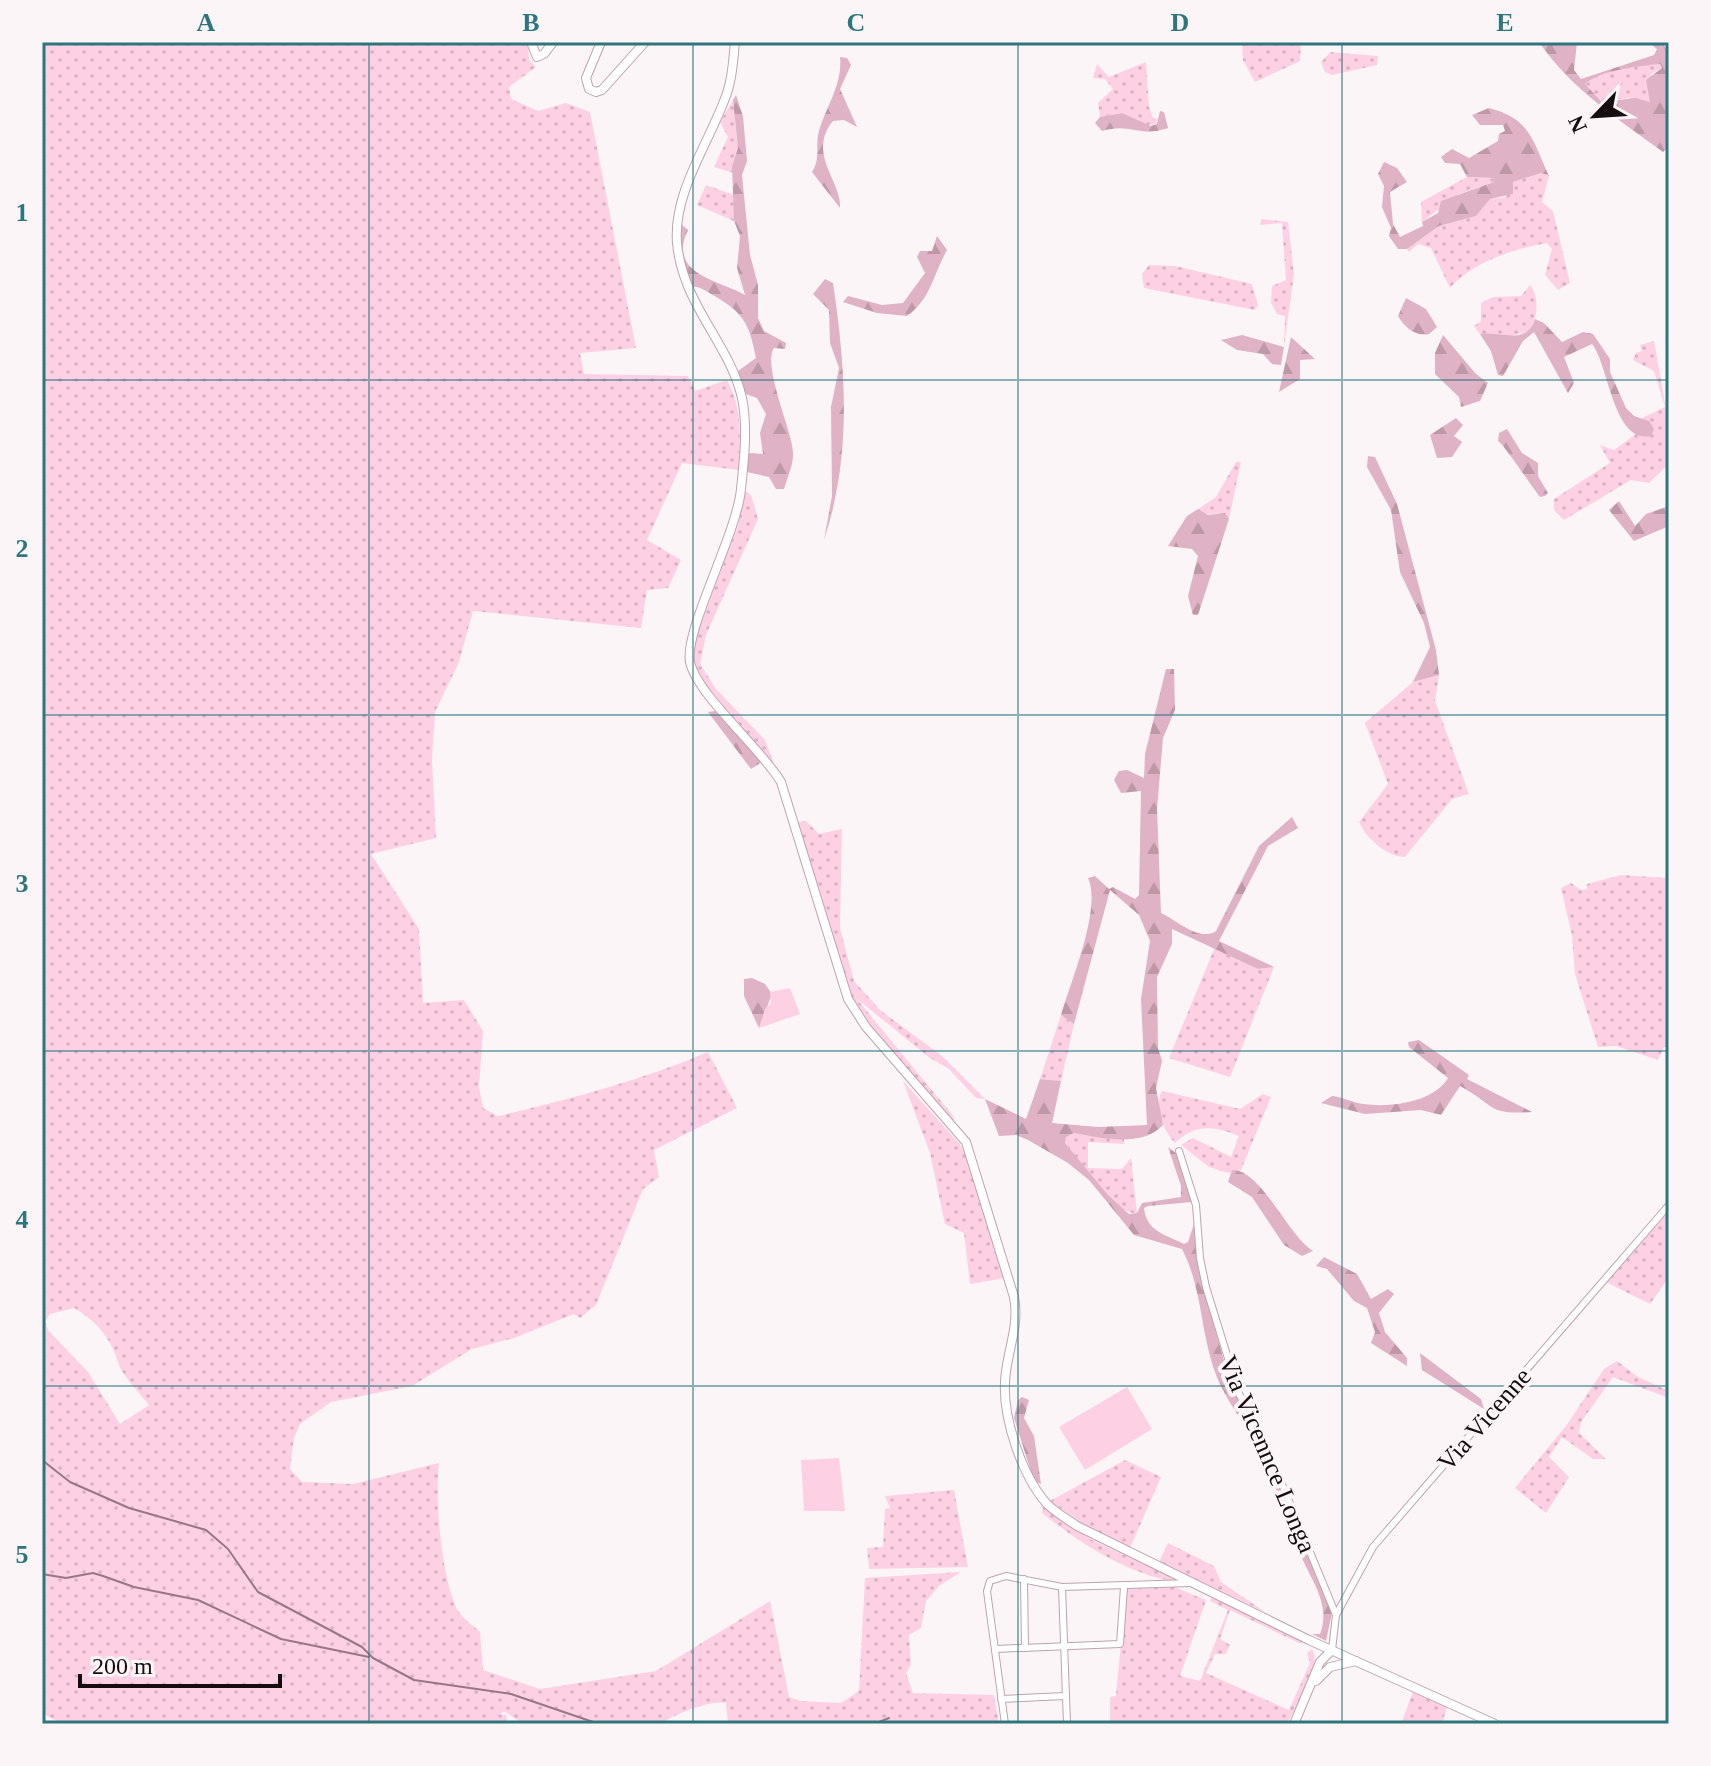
<svg xmlns="http://www.w3.org/2000/svg" width="1711" height="1766" font-family="Georgia,serif">
	<style>
		.grass { fill: url(#grass-dots); fill-rule: evenodd }
		.forest { fill: url(#forest-firs); fill-rule: evenodd }
		.garden { fill: #fed0e4 }
		.lines { fill: none; stroke-linecap: round; stroke-linejoin: round }
		.stream { stroke: #987785; stroke-width: 2 }
		.minor-casing { stroke: #bda3ae; stroke-width: 8 }
		.major-casing { stroke: #bda3ae; stroke-width: 10 }
		.minor { stroke: #fff; stroke-width: 6 }
		.major { stroke: #fff; stroke-width: 8 }
		.grid { fill: none; stroke: #2d767d; stroke-width: 2; stroke-opacity: 0.55 }
		.labels { text-anchor: middle; stroke-width: 8; stroke-linejoin: round; paint-order: stroke }
		.street-label { font-size: 26px; fill: #160d11; stroke: #fbf5f8 }
		.neatline { fill: none; stroke: #2d767d; stroke-width: 3 }
		.grid-label { font-size: 26px; text-anchor: middle; font-weight: bold; fill: #2d767d }
	</style>
	<defs>
		<pattern id="grass-dots" width="8" height="8" patternUnits="userSpaceOnUse" patternTransform="scale(2)"><rect width="8" height="8" fill="#fed0e4"/><path d="M2 2h.1M6 6h.1" fill="none" stroke="#d9b1c3" stroke-width="1.8" stroke-linecap="round"/></pattern>
		<pattern id="forest-firs" width="22" height="20" patternUnits="userSpaceOnUse" patternTransform="scale(2)"><rect width="22" height="20" fill="#dfb2c5"/><path d="M5 1l3.5 6h-7zM16 11l3.5 6h-7z" fill="#bf98a8"/></pattern>
	</defs>
	<rect width="100%" height="100%" fill="#fbf5f8"/>
	<g class="grass">
		<path d="M 42,42 L 528,42 L 529,60 L 536,67 L 509,87 L 511,99 L 538,111 L 566,103 L 590,112 L 636,348 L 580,353 L 584,374 L 688,376 L 695,391 L 727,380 C 743,409 740,438 739,470 L 682,463 L 647,540 L 681,560 L 668,588 L 647,590 L 641,628 L 473,611 L 459,662 L 435,712 L 432,759 L 436,838 L 371,854 L 419,929 L 423,1003 L 464,1000 L 483,1031 L 479,1087 L 483,1108 L 498,1116 C 570,1099 640,1081 708,1052 L 737,1108 L 654,1150 L 659,1177 L 643,1189 L 596,1305 L 580,1318 L 574,1314 L 514,1338 L 472,1349 L 412,1386 L 331,1402 L 300,1424 L 294,1438 L 290,1469 L 302,1482 L 353,1484 L 439,1463 C 435,1500 441,1570 455,1605 C 460,1617 471,1624 480,1632 L 483,1670 L 540,1689 L 656,1671 L 770,1601 L 789,1697 L 800,1701 L 841,1703 L 859,1691 L 865,1578 L 961,1572 L 939,1586 L 926,1601 L 921,1628 L 909,1635 L 911,1665 L 906,1673 L 913,1693 L 994,1695 L 999,1724 L 728,1724 L 726,1703 C 711,1700 674,1714 661,1724 L 523,1724 L 504,1711 L 500,1715 L 506,1715 L 508,1724 L 62,1724 L 42,1713 L 45,1677 L 42,1676 ZM 74,1308 C 97,1321 111,1339 118,1362 C 122,1376 140,1393 149,1405 L 120,1424 L 88,1372 L 48,1330 L 45,1322 L 50,1314 Z"/>
		<path d="M 1242,42 L 1301,42 L 1300,61 L 1255,82 L 1243,60 Z"/>
		<path d="M 1331,52 L 1378,56 L 1377,65 L 1332,75 L 1325,72 L 1321,62 Z"/>
		<path d="M 1146,62 L 1149,107 L 1153,118 L 1158,119 L 1156,124 L 1147,125 L 1122,113 L 1100,117 L 1098,103 L 1113,89 L 1105,79 L 1093,78 L 1097,64 L 1109,77 Z"/>
		<path d="M 1660,64 L 1662,68 L 1651,74 L 1651,102 L 1627,98 L 1602,102 L 1585,84 C 1601,69 1639,66 1660,64 Z"/>
		<path d="M 733,100 L 738,148 L 732,166 L 734,173 L 714,167 L 728,137 L 720,122 Z"/>
		<path d="M 1541,173 L 1549,176 L 1542,202 L 1553,211 L 1570,283 L 1558,290 L 1545,275 L 1552,249 L 1547,243 C 1514,249 1472,262 1450,288 L 1431,248 L 1418,244 L 1409,252 L 1407,249 L 1439,226 L 1476,216 L 1490,199 L 1506,197 L 1513,182 Z"/>
		<path d="M 1467,177 L 1494,178 L 1494,182 L 1459,194 L 1422,222 L 1421,202 Z"/>
		<path d="M 706,185 L 734,195 L 734,221 L 697,205 Z"/>
		<path d="M 1262,219 L 1288,222 L 1294,274 L 1284,347 L 1285,316 L 1277,314 L 1271,303 L 1272,286 L 1286,280 L 1282,223 L 1260,225 Z"/>
		<path d="M 1149,265 L 1175,266 L 1252,284 L 1258,305 L 1255,310 L 1144,288 L 1142,274 Z"/>
		<path d="M 1530,285 C 1540,296 1538,321 1528,331 L 1509,337 L 1480,334 L 1474,326 L 1481,321 L 1481,303 L 1493,297 L 1521,296 Z"/>
		<path d="M 1654,341 L 1666,409 L 1669,409 L 1669,464 L 1649,483 L 1631,480 L 1564,520 L 1554,510 L 1554,499 L 1610,463 L 1600,445 L 1614,450 L 1636,434 L 1641,436 L 1654,429 L 1642,418 L 1665,407 L 1654,371 L 1633,360 L 1636,353 L 1642,351 L 1640,345 Z"/>
		<path d="M 1236,462 L 1241,462 L 1229,519 L 1225,513 C 1214,512 1206,518 1198,509 L 1216,497 Z"/>
		<path d="M 744,491 L 751,495 L 758,519 L 706,635 L 700,664 L 716,689 L 765,740 L 775,766 L 695,672 L 692,646 L 738,526 Z"/>
		<path d="M 1439,675 L 1435,701 L 1469,794 L 1452,799 L 1405,857 C 1387,857 1366,838 1359,822 L 1388,784 L 1365,723 L 1413,682 Z"/>
		<path d="M 806,821 L 819,834 L 842,829 L 840,928 L 854,981 L 880,1010 L 942,1056 L 985,1099 L 976,1098 L 949,1069 L 930,1058 L 856,998 L 954,1117 L 954,1123 L 852,1003 L 797,822 Z"/>
		<path d="M 1621,875 L 1669,878 L 1669,1047 L 1664,1047 L 1658,1060 L 1616,1046 L 1598,1047 L 1575,974 L 1572,935 L 1561,888 L 1571,883 L 1581,890 L 1587,889 L 1587,884 Z"/>
		<path d="M 1215,947 L 1258,969 L 1274,967 L 1230,1077 L 1169,1058 Z"/>
		<path d="M 1061,1015 L 1074,1024 L 1061,1081 L 1040,1079 Z"/>
		<path d="M 903,1081 L 959,1143 L 971,1164 L 1005,1278 L 970,1284 L 964,1233 L 945,1224 L 930,1153 Z"/>
		<path d="M 1162,1091 L 1240,1109 L 1263,1094 L 1271,1097 L 1241,1170 L 1228,1173 L 1209,1167 L 1181,1145 L 1193,1138 L 1231,1157 L 1239,1136 C 1215,1126 1195,1123 1175,1143 C 1164,1131 1153,1107 1162,1091 Z"/>
		<path d="M 1074,1133 L 1124,1139 L 1124,1144 L 1088,1142 L 1088,1168 L 1122,1169 L 1131,1158 L 1137,1213 C 1115,1216 1079,1160 1065,1143 L 1066,1137 Z"/>
		<path d="M 1669,1209 L 1669,1277 L 1650,1304 L 1606,1282 Z"/>
		<path d="M 1617,1361 L 1638,1377 L 1669,1391 L 1669,1398 L 1613,1377 L 1581,1422 L 1579,1433 L 1606,1459 L 1593,1459 L 1562,1437 L 1549,1457 L 1569,1477 L 1546,1513 L 1515,1488 L 1566,1426 L 1604,1369 Z"/>
		<path d="M 1125,1460 L 1161,1477 L 1130,1548 L 1099,1535 L 1050,1501 Z"/>
		<path d="M 954,1490 L 968,1567 L 869,1569 L 867,1548 L 883,1547 L 885,1509 L 890,1508 L 885,1496 Z"/>
		<path d="M 1043,1507 L 1092,1540 L 1182,1582 C 1135,1579 1079,1543 1042,1513 Z"/>
		<path d="M 1168,1543 L 1214,1566 L 1221,1582 L 1265,1612 L 1159,1562 Z"/>
		<path d="M 1174,1587 L 1206,1600 L 1180,1676 L 1200,1681 L 1228,1610 L 1210,1601 L 1212,1597 L 1304,1639 L 1301,1644 L 1230,1610 L 1220,1639 L 1230,1645 L 1226,1654 L 1215,1654 L 1206,1673 L 1289,1710 L 1310,1663 L 1307,1653 L 1312,1649 C 1323,1669 1296,1705 1287,1724 L 1110,1724 L 1110,1697 L 1116,1696 L 1126,1589 Z"/>
		<path d="M 1413,1692 L 1447,1707 L 1442,1724 L 1401,1724 Z"/>
	</g>
	<g class="forest">
		<path d="M 1539,42 L 1577,42 L 1574,70 L 1581,79 L 1654,55 L 1657,49 L 1648,42 L 1663,42 L 1669,56 L 1669,146 L 1663,152 C 1618,119 1571,89 1539,42 ZM 1660,64 L 1662,68 L 1646,80 L 1650,102 L 1635,98 L 1602,102 L 1585,84 C 1600,70 1640,66 1660,64 Z"/>
		<path d="M 840,57 L 847,58 L 851,65 L 840,89 L 857,127 L 844,120 L 833,121 C 806,153 843,183 840,208 L 812,172 C 820,160 816,149 818,135 C 824,109 843,86 840,57 Z"/>
		<path d="M 736,95 L 743,116 L 747,161 L 742,175 L 750,255 L 758,285 L 758,318 L 764,331 L 786,343 L 785,349 L 774,348 C 762,365 792,431 793,452 C 794,464 787,478 784,489 L 776,489 L 769,477 L 747,472 L 745,453 L 763,454 L 760,433 L 766,414 L 757,398 L 743,393 L 735,373 L 756,358 C 749,322 743,312 711,294 C 701,288 699,286 688,287 L 680,238 L 681,224 L 688,230 C 666,275 722,281 745,295 L 737,268 L 740,236 L 734,221 L 732,166 L 738,148 L 733,100 Z"/>
		<path d="M 1489,108 C 1531,119 1532,140 1549,176 L 1541,173 L 1513,182 L 1513,194 L 1490,199 L 1476,216 L 1439,226 L 1407,249 L 1398,249 L 1389,236 L 1391,228 L 1382,207 L 1384,186 L 1378,174 L 1384,162 L 1397,168 L 1407,182 L 1390,192 L 1393,224 L 1400,237 L 1423,226 L 1422,222 L 1438,213 L 1441,201 L 1494,182 L 1494,178 L 1467,177 L 1460,164 L 1445,163 L 1441,157 L 1452,149 L 1469,158 L 1498,141 L 1499,134 L 1505,131 L 1503,125 L 1480,125 L 1472,115 Z"/>
		<path d="M 1160,111 L 1164,112 L 1168,128 C 1140,138 1130,122 1102,131 L 1095,123 L 1100,117 L 1122,113 L 1151,126 L 1157,124 Z"/>
		<path d="M 937,236 L 947,250 C 933,275 931,299 907,316 L 877,313 L 843,302 L 848,296 L 882,305 L 903,303 L 925,273 L 917,257 L 920,251 L 932,251 Z"/>
		<path d="M 825,279 L 833,283 C 846,370 852,456 824,540 L 832,496 L 831,407 L 839,368 L 830,343 L 829,310 L 813,294 Z"/>
		<path d="M 1406,298 L 1426,309 L 1437,327 L 1429,334 C 1416,337 1404,327 1398,316 Z"/>
		<path d="M 1535,319 L 1544,323 L 1562,342 L 1583,332 L 1593,334 L 1610,359 L 1610,372 L 1626,408 L 1634,416 L 1649,421 L 1654,429 L 1651,436 C 1613,444 1609,365 1592,344 L 1564,357 L 1574,383 L 1568,393 L 1534,332 L 1523,341 L 1503,376 L 1498,375 L 1491,351 L 1480,334 C 1499,331 1527,346 1535,319 Z"/>
		<path d="M 1242,335 L 1284,347 L 1281,365 L 1272,364 L 1263,354 L 1237,350 L 1221,340 Z"/>
		<path d="M 1443,335 L 1476,374 L 1488,383 L 1480,401 L 1461,407 L 1459,397 L 1435,374 L 1435,353 Z"/>
		<path d="M 1291,337 L 1315,359 L 1300,360 L 1300,379 L 1279,392 Z"/>
		<path d="M 1456,418 L 1463,425 L 1454,436 L 1462,442 L 1452,457 L 1437,458 L 1430,435 Z"/>
		<path d="M 1507,429 L 1522,453 L 1538,463 L 1538,476 L 1548,493 L 1545,496 L 1540,497 C 1532,487 1503,443 1498,441 L 1499,433 Z"/>
		<path d="M 1368,456 L 1375,457 L 1397,504 L 1436,650 L 1439,675 L 1413,682 L 1430,647 L 1424,623 L 1400,572 L 1391,510 L 1367,467 Z"/>
		<path d="M 1619,501 L 1635,526 L 1646,514 L 1669,506 L 1669,526 L 1634,541 L 1609,510 Z"/>
		<path d="M 1198,509 L 1208,515 L 1225,513 L 1229,519 L 1198,615 L 1193,615 L 1188,596 L 1198,556 L 1192,549 L 1168,546 L 1187,516 Z"/>
		<path d="M 1166,669 L 1174,669 L 1175,710 L 1163,738 L 1157,809 L 1161,913 C 1178,921 1199,942 1216,931 L 1259,846 L 1292,817 L 1298,828 L 1268,846 L 1219,941 L 1274,967 L 1258,969 L 1172,929 L 1172,944 L 1157,977 L 1158,1048 L 1162,1061 L 1156,1088 L 1163,1125 C 1142,1148 1101,1138 1074,1133 L 1066,1137 L 1065,1143 L 1108,1195 L 1129,1214 L 1137,1213 L 1142,1203 L 1181,1197 L 1181,1186 L 1168,1147 L 1177,1154 L 1192,1202 L 1148,1206 L 1144,1208 C 1146,1231 1166,1235 1184,1244 L 1188,1242 L 1194,1224 L 1198,1268 L 1230,1382 L 1259,1435 L 1332,1613 L 1326,1641 L 1312,1634 L 1320,1634 C 1332,1603 1309,1578 1298,1549 C 1286,1521 1278,1491 1266,1463 C 1254,1435 1233,1412 1220,1384 C 1200,1341 1204,1291 1182,1249 L 1134,1235 L 1089,1180 L 1068,1163 L 1028,1140 L 1016,1135 L 999,1136 L 985,1099 L 1026,1119 L 1040,1079 L 1061,1081 L 1052,1123 L 1098,1127 L 1147,1125 L 1141,999 L 1150,941 L 1139,915 L 1110,890 L 1074,1024 L 1061,1015 C 1071,981 1102,908 1088,878 L 1095,876 L 1109,889 L 1113,887 L 1135,899 L 1139,895 L 1141,791 L 1121,793 L 1114,780 L 1119,771 L 1127,770 L 1144,778 L 1145,754 Z"/>
		<path d="M 715,711 L 762,762 L 751,769 L 708,712 Z"/>
		<path d="M 752,978 L 765,984 L 772,994 L 759,1028 L 744,996 L 744,979 Z"/>
		<path d="M 1419,1040 L 1469,1075 L 1467,1079 L 1532,1112 C 1486,1115 1497,1106 1460,1086 L 1441,1115 L 1421,1110 L 1365,1114 L 1321,1103 L 1332,1096 C 1343,1097 1353,1103 1364,1104 C 1390,1108 1434,1102 1448,1078 L 1409,1047 L 1408,1042 Z"/>
		<path d="M 1232,1170 C 1261,1169 1288,1236 1313,1251 L 1302,1256 L 1284,1245 L 1252,1197 L 1228,1182 Z"/>
		<path d="M 1324,1257 L 1357,1274 L 1371,1299 L 1388,1289 L 1394,1294 L 1379,1313 L 1385,1332 L 1407,1358 L 1407,1366 L 1371,1343 L 1375,1332 L 1367,1308 L 1354,1301 L 1327,1269 L 1316,1266 Z"/>
		<path d="M 1420,1353 L 1481,1399 L 1484,1409 L 1422,1370 Z"/>
		<path d="M 1022,1397 L 1029,1400 L 1024,1418 L 1034,1436 L 1041,1484 L 1034,1481 L 1014,1418 L 1018,1400 Z"/>
	</g>
	<g class="garden">
		<path d="M 790,988 L 800,1014 L 759,1028 L 765,1009 L 771,1003 L 770,992 Z"/>
		<path d="M 1127,1387 L 1152,1429 L 1085,1470 L 1059,1427 Z"/>
		<path d="M 839,1458 L 845,1511 L 804,1511 L 801,1460 Z"/>
	</g>
	<g class="lines">
		<g class="stream">
			<path d="M 42,1460 L 70,1482 L 129,1508 L 206,1530 L 228,1549 L 258,1592 L 362,1647 L 373,1658 L 414,1680 L 511,1694 L 599,1724"/>
			<path d="M 42,1574 L 66,1578 L 93,1573 L 103,1576 L 134,1587 L 198,1600 L 281,1639 L 369,1657"/>
			<path d="M 874,1724 L 889,1718"/>
		</g>
		<defs>
			<g id="minor">
				<path d="M 1666,42 L 1669,49"/>
				<path d="M 1179,1151 L 1196,1205 L 1200,1258 L 1206,1287 L 1239,1394 L 1260,1431 L 1336,1615"/>
				<path d="M 1024,1579 L 1025,1648"/>
				<path d="M 1062,1587 L 1067,1724"/>
				<path d="M 995,1649 L 1120,1644 L 1124,1587"/>
				<path d="M 1332,1650 L 1336,1615 L 1373,1547 L 1669,1205"/>
				<path d="M 1001,1699 L 1065,1696"/>
				<path d="M 1005,1724 L 987,1591 L 990,1581 L 1006,1576 L 1062,1587 L 1191,1583"/>
			</g>
			<g id="major">
				<path d="M 531,42 L 537,57 L 544,54 L 553,42"/>
				<path d="M 601,42 L 586,78 L 589,89 L 596,92 L 602,90 L 645,42"/>
				<path d="M 735,42 C 733,62 732,83 724,101 C 707,146 673,194 677,243 C 683,306 729,342 742,398 C 748,426 744,461 741,489 C 737,534 684,630 690,662 C 697,695 761,748 781,782 L 848,999 L 866,1027 L 966,1142 L 1014,1297 C 1020,1327 1006,1353 1005,1382 C 1003,1419 1022,1476 1047,1504 C 1055,1512 1067,1519 1077,1526 L 1309,1640 L 1495,1724"/>
				<path d="M 1316,1681 L 1330,1667 L 1356,1661"/>
				<path d="M 1294,1724 L 1320,1662 L 1332,1650"/>
			</g>
		</defs>
		<use href="#minor" class="minor-casing"/>
		<use href="#major" class="major-casing"/>
		<use href="#minor" class="minor"/>
		<use href="#major" class="major"/>
	</g>
	<path class="grid" d="M 369,42 L 369,1724M 693,42 L 693,1724M 1018,42 L 1018,1724M 1342,42 L 1342,1724M 42,380 L 1669,380M 42,715 L 1669,715M 42,1051 L 1669,1051M 42,1386 L 1669,1386"/>
	<g class="labels">
		<g class="street-label">
			<text transform="translate(1484 1419) rotate(-49)" y="9">Via Vicenne</text>
			<text transform="translate(1268 1454) rotate(67)" y="9">Via Vicennce Longa</text>
		</g>
	</g>
	<rect width="1711" height="1766" fill="none" stroke="#fbf5f8" stroke-width="88"/>
	<g transform="translate(1595 116) rotate(245)" stroke="#fbf5f8" stroke-width="6" paint-order="stroke">
	<path d="M0-6L14 30L0 20L-14 30Z" fill="#160d11"/>
	<text y="-12" font-size="22" font-weight="bold" text-anchor="middle" fill="#160d11">N</text>
	</g>
	<path d="M80 1674v12h200v-12" fill="none" stroke="#160d11" stroke-width="4"/>
	<text x="92" y="1674" font-size="24" fill="#160d11" stroke="#fbf5f8" stroke-width="6" paint-order="stroke">200 m</text>
	<rect x="44" y="44" width="1623" height="1678" class="neatline"/>
	<g class="grid-label">
		<text x="206" y="31">A</text>
		<text x="531" y="31">B</text>
		<text x="856" y="31">C</text>
		<text x="1180" y="31">D</text>
		<text x="1505" y="31">E</text>
		<text x="22" y="221">1</text>
		<text x="22" y="557">2</text>
		<text x="22" y="892">3</text>
		<text x="22" y="1228">4</text>
		<text x="22" y="1563">5</text>
	</g>
</svg>
